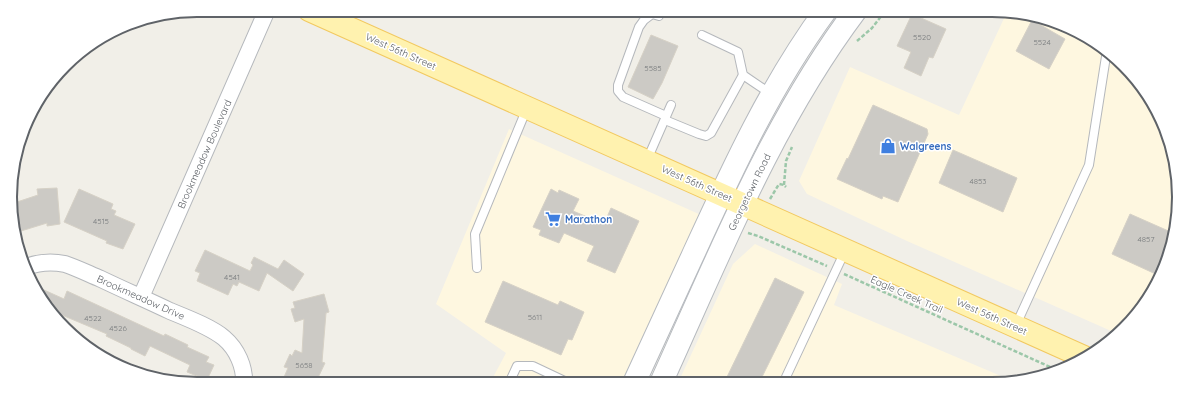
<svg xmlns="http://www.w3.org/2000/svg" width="1189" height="394" font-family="Quicksand,sans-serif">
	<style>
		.commercial { fill: #fef7e0 }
		.building { fill: #cccac5; stroke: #d6d1c6 }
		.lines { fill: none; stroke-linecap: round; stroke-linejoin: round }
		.lane-casing { stroke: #b5b8bc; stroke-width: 10 }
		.street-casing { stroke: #b5b8bc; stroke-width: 18 }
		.secondary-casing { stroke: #b6babf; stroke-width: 24 }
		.primary-casing { stroke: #f2c960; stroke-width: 24 }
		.path { stroke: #9cc7a9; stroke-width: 2.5; stroke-dasharray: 4 2; stroke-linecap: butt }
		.lane { stroke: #fff; stroke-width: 8 }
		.street { stroke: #fff; stroke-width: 16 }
		.secondary { stroke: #fff; stroke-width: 22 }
		.primary { stroke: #fff2af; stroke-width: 22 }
		.labels { text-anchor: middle; stroke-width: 3; stroke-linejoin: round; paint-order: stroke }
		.number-label { font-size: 8px; fill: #7a7d7f }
		.street-label { font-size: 10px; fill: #5f6368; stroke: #fff }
		.shop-label { font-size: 10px; font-weight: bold; fill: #366cbe; stroke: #fff; text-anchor: start }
		.rim { fill: none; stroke: #5f6368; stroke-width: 2 }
	</style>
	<rect width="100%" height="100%" fill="#f1efe8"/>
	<g class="commercial">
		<path d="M 1007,12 L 1040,16 L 1106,49 L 1154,103 L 1177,172 L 1173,245 L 1154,291 L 1118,334 L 907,241 L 807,194 L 799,181 L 850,67 L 959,115 Z"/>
		<path d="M 509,129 L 701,215 L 627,383 L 490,383 L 506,353 L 436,304 Z"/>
		<path d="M 755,244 L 842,284 L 834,305 L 1015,382 L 678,383 L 733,264 Z"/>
	</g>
	<g class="building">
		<path d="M 912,14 L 946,29 L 933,58 L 929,57 L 921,76 L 904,68 L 911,52 L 897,46 Z"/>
		<path d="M 1032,20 L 1065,39 L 1049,69 L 1016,51 Z"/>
		<path d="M 651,35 L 678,46 L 662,83 L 653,99 L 628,87 Z"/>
		<path d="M 873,105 L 927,129 L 928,134 L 898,202 L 883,196 L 882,199 L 837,179 L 847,158 L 848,159 Z"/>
		<path d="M 953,150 L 1017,178 L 1003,212 L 939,183 Z"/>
		<path d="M 57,188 L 60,224 L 47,226 L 47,223 L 21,231 L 18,221 L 15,222 L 14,203 L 38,195 L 37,189 Z"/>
		<path d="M 79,189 L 113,204 L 111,209 L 116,211 L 114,215 L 135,224 L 123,249 L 106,243 L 107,241 L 64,222 Z"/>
		<path d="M 551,189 L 558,193 L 559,190 L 579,199 L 573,211 L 604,224 L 611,208 L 639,221 L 615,273 L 587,261 L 594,246 L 564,233 L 559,243 L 539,235 L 541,230 L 533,227 Z"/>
		<path d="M 1130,214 L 1173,233 L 1173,245 L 1160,276 L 1112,254 Z"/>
		<path d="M 205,250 L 250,271 L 253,265 L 251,263 L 254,257 L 278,269 L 284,260 L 304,274 L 293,291 L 267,273 L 259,291 L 239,282 L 237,286 L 233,284 L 228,295 L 197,281 L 200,273 L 195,271 Z"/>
		<path d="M 775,278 L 804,292 L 759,383 L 735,383 L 726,379 Z"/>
		<path d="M 503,281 L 558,305 L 560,301 L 584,312 L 572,340 L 568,339 L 561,355 L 485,322 Z"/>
		<path d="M 44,290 L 64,299 L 67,291 L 164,336 L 165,334 L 188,345 L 187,347 L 209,357 L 206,362 L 214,365 L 207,380 L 187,372 L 190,365 L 150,346 L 145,356 L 131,349 L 131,348 L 106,336 L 107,334 L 50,310 L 42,301 L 40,298 Z"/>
		<path d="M 324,294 L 329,312 L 326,313 L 322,362 L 325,363 L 315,384 L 281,384 L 288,368 L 284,367 L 290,354 L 292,356 L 295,350 L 302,353 L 304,319 L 295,322 L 291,309 L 295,308 L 293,302 Z"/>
	</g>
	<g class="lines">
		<defs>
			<g id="lane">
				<path d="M 659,16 L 652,14 L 644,20 L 639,27 L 618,85 L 618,91 L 623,97 L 666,116"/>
				<path d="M 702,35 L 738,52 L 743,75 L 771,94"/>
				<path d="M 665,120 L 699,134 L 706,136 L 711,133 L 743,75"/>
				<path d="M 647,160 L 671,105"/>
				<path d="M 477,268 L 475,234 L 527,108"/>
				<path d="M 1016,325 L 1089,165 L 1107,50"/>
				<path d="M 509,383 L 517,366 L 533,366 L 569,383"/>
				<path d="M 785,383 L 786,377 L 845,251"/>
			</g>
			<g id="street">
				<path d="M 340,24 L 346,10"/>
				<path d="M 26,267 C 39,262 51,261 65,264 C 77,268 89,274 101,279 C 124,290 147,300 170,311 C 187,318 211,327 224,338 C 237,349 245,367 244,384"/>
				<path d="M 141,297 L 267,10"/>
			</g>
			<g id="secondary">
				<path d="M 634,383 C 653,341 673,299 692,257 C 731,172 770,86 826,10"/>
				<path d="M 661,383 C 719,256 771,123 856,10"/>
			</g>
			<path id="primary" d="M 309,10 L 1084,357"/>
		</defs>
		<use href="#lane" class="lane-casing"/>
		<use href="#street" class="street-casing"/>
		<use href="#secondary" class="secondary-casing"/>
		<use href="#primary" class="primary-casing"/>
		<g class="path">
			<path d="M 857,41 L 872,28 L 886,10"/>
			<path d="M 784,185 L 786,161 L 792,147"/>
			<path d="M 770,199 L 779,184 L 784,185 L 786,187"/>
			<path d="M 748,233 L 758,236 L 827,266"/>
			<path d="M 844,274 L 1059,371"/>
		</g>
		<use href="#lane" class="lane"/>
		<use href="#street" class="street"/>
		<use href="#secondary" class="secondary"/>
		<use href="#primary" class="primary"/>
	</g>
	<defs>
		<symbol id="shop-bare" viewBox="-9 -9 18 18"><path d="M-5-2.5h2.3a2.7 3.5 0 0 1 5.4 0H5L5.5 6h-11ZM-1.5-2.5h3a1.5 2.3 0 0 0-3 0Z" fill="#3f7fe0" stroke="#fff" stroke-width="2.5" paint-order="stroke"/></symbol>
		<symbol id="supermarket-bare" viewBox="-9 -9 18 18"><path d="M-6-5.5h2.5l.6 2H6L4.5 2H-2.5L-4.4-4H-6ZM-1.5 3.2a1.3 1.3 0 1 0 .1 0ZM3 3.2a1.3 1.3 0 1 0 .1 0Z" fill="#3f7fe0" stroke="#fff" stroke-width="2.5" paint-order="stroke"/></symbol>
	</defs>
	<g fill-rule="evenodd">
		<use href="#shop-bare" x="877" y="135" width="22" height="22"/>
		<use href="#supermarket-bare" x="542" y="208" width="22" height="22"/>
	</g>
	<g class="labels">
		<g class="number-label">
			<text x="922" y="40">5520</text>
			<text x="1042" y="45">5524</text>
			<text x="653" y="71">5585</text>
			<text x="978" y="184">4853</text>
			<text x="101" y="224">4515</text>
			<text x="1146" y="242">4857</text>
			<text x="232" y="280">4541</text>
			<text x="535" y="320">5611</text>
			<text x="93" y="321">4522</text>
			<text x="118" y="331">4526</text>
			<text x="304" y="368">5658</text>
		</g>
		<g class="street-label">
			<text transform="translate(401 51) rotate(24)" y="4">West 56th Street</text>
			<text transform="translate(204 154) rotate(-66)" y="4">Brookmeadow Boulevard</text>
			<text transform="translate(697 183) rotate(24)" y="4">West 56th Street</text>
			<text transform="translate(749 192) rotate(-64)" y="4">Georgetown Road</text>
			<text transform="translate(907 294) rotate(24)" y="4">Eagle Creek Trail</text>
			<text transform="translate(141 297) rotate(24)" y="4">Brookmeadow Drive</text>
			<text transform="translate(992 316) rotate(24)" y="4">West 56th Street</text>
		</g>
		<g class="shop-label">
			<text x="900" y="150">Walgreens</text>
			<text x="565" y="223">Marathon</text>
		</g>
	</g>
	<path d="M0 0H1189V394H0ZM197 17H992A180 180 0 0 1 1172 197V197A180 180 0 0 1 992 377H197A180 180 0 0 1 17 197V197A180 180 0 0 1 197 17Z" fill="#fff" fill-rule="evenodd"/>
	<path class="rim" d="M197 17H992A180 180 0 0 1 1172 197V197A180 180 0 0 1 992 377H197A180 180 0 0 1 17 197V197A180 180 0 0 1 197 17Z"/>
</svg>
